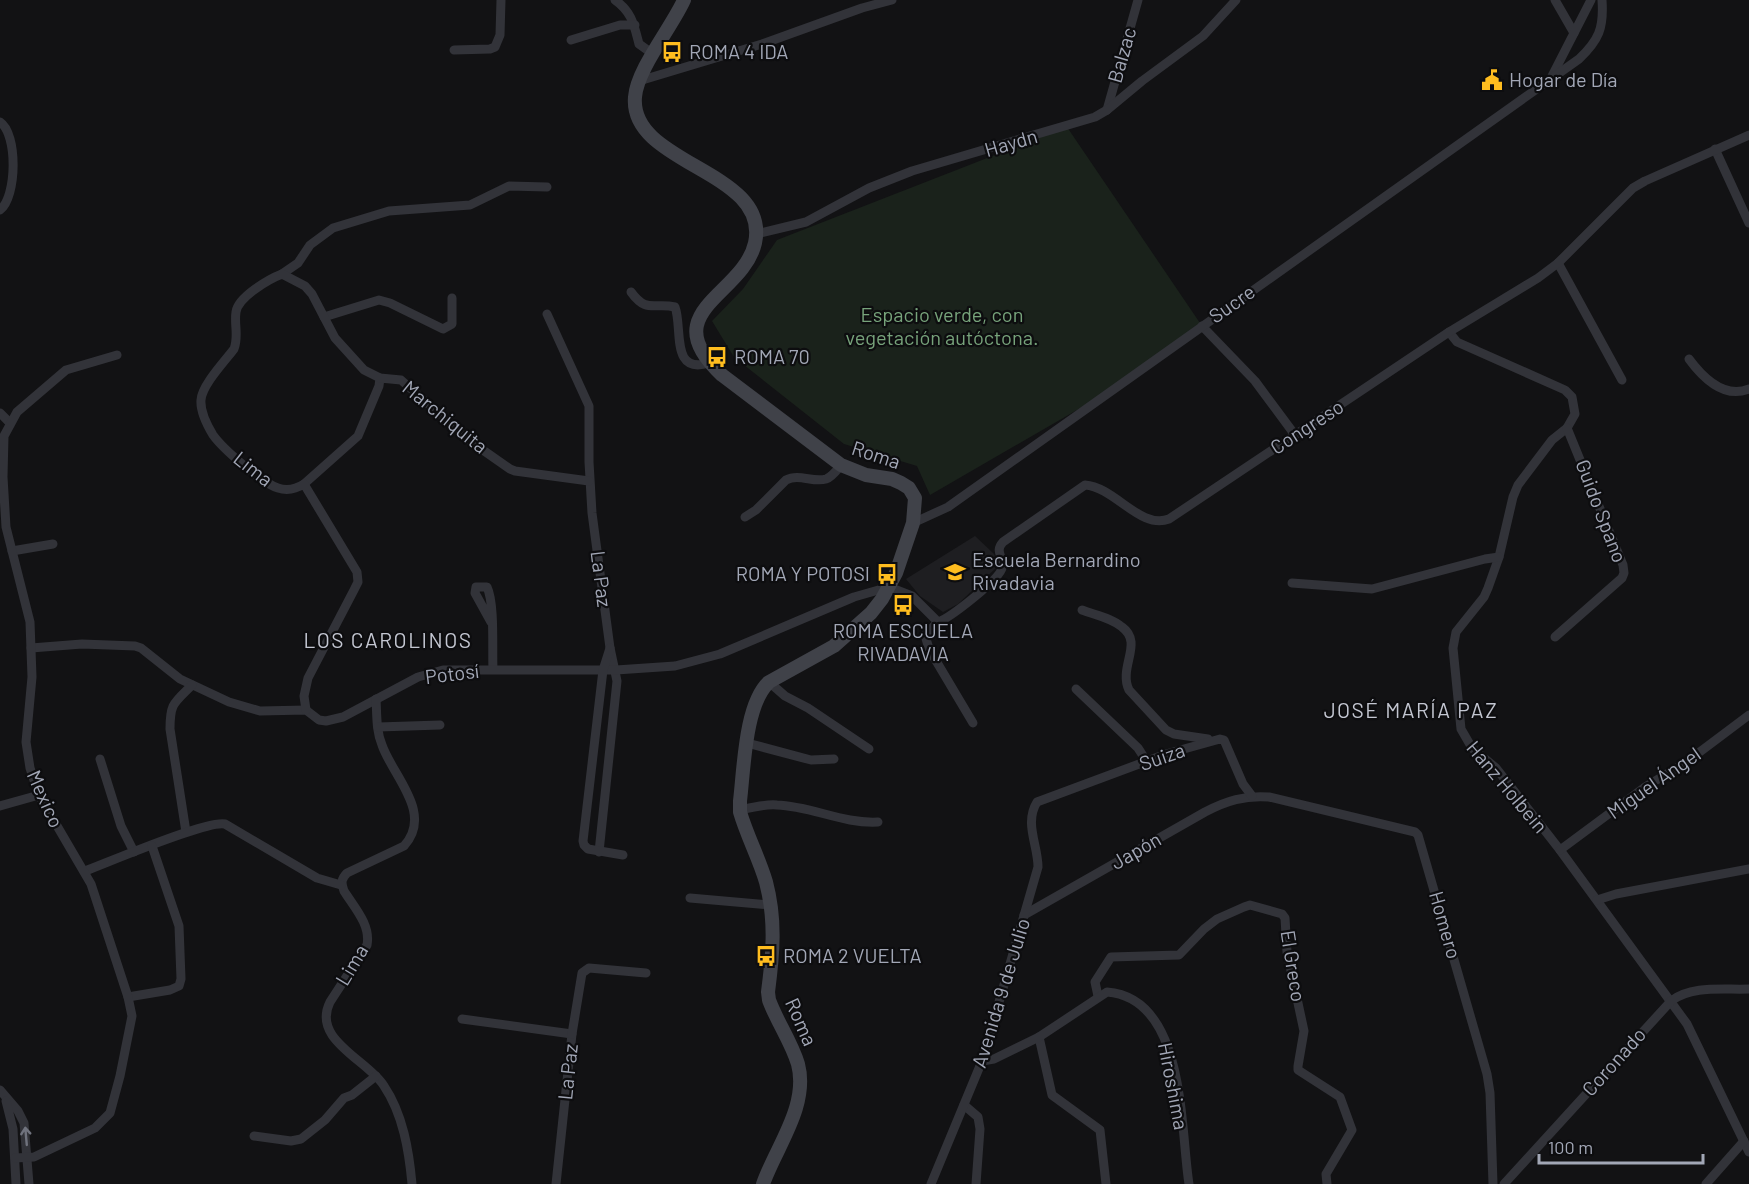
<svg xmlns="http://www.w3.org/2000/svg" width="1749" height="1184" font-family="Barlow,sans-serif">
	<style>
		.built { fill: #1e1e21 }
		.green { fill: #1a221b }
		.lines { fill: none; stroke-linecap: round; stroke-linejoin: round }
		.minor { stroke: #323339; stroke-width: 9 }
		.secondary { stroke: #404249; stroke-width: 14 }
		.oneway { stroke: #70737e }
		.labels { text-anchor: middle; stroke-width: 4.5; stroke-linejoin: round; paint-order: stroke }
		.poi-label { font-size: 20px; fill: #a2a7b6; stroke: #0d0d0f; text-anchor: start }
		.street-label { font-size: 20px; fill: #a2a7b6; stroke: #0d0d0f }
		.park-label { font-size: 20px; fill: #77a37b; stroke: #0d0d0f }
		.neighbourhood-label { font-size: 21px; letter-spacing: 1.5px; fill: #c3c6d1; stroke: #0d0d0f }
	</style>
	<rect width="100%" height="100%" fill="#121214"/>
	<path class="built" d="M 975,536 L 994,554 L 999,565 L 958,604 L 943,612 L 920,596 L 906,579 Z"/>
	<path class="green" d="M 1067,127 L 1202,326 L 1127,381 L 930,495 L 917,466 L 844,444 L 734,357 L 712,321 L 743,289 L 777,240 Z"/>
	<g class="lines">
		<g class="minor">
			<path d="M 615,0 C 632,12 634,25 639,44 L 653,54"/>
			<path d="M 1555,0 L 1574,33"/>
			<path d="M 571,40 L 620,25 L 635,25"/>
			<path d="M 454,50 L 490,49 L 495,47 L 500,35 L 501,0"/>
			<path d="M 1551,78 L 1591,0"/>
			<path d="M 639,81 L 762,44 L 862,8 L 892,0"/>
			<path d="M 1107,110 L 1138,0"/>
			<path d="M 0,122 C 18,134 17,197 0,210"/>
			<path d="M 1715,149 L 1749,223"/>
			<path d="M 756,234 L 806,222 L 869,188 L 912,171 L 1095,117 L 1107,110 L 1142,81 L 1203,36 L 1236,0"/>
			<path d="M 1558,263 L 1622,380"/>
			<path d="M 282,274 L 298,263 L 310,245 L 333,228 L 389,211 L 470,205 L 509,186 L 547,187"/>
			<path d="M 631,292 C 647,314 654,302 675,307 C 683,328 670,375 709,363"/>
			<path d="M 547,314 L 589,406 L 589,462 L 592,513 L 610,648 L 617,681 L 599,852"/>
			<path d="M 324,317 L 379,300 L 390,303 L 443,329 L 452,324 L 452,298"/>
			<path d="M 1202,326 L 1255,381 L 1295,435"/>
			<path d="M 1449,332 L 1457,342 L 1565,390 L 1572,397 L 1575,414 L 1567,428 L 1552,440 L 1518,485 L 1513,497 L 1499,557 L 1488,588 L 1484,597 L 1456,632 L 1453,648 L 1461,729 L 1472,748 L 1496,768 L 1560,850 L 1687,1024 L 1749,1152"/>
			<path d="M 1689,359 C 1703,378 1724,399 1749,389"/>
			<path d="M 0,413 L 10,423"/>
			<path d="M 304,484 L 358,436 L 379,386 L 380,378"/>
			<path d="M 745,517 L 756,510 L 786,480 C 799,473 813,483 826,479 C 832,477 837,470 841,465"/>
			<path d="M 913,523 L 948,507 L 1579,59 C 1599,40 1604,28 1602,0"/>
			<path d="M 12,551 L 53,544"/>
			<path d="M 1292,583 L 1372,589 L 1485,559 L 1499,557"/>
			<path d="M 1082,610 C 1095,615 1112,618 1122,627 C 1144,643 1118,667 1129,690 L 1166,730 L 1174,734 L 1208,739"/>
			<path d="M 491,622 L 475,593 L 476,587 L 487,587 C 495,604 492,649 493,669"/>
			<path d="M 938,622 L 925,635 L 929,649 L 973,723"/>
			<path d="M 1555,637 L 1622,578 L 1624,573 L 1623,565 L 1567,428"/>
			<path d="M 31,648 L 82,644 L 135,646 L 141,648 L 180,679 L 229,702 L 260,711 L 306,710 L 319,720 L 326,721 L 343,717 L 418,677 L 443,670 L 616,670 L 675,666 L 720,654 L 854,597 L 889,587 L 912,596 L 938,622 C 950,618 1000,579 1002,568 C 1004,556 994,552 1003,542 L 1085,485 C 1115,487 1140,530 1169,519 L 1449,332 L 1538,278 L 1558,263 L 1633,188 L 1645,181 L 1749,135"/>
			<path d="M 610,648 L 603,670 L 583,841 L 584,845 L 588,849 L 623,855"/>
			<path d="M 769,682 L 785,696 L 808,708 L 869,749"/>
			<path d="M 1076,689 L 1138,748 L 1147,762"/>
			<path d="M 376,699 C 377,715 376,731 382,745 C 392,775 434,813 404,846 L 347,873 C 341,879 341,883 344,891 C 354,907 371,925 367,945 L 330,1002 C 311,1040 368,1060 384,1086 C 403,1114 409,1151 412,1184"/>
			<path d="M 306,710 L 304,696 L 308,678 L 354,590 L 358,582 L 357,572 L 304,484 C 296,489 287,491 278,488 C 262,483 223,449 213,435 C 207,425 200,412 201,400 C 202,385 225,361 234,349 C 239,336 234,325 236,312 C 238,297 269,279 282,274 L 305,286 L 312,294 L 335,338 L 364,370 L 380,378 L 401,380 L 470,441 L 510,469 L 515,471 L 589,481"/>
			<path d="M 378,727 L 440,725"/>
			<path d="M 747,743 L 811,760 L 834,759"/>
			<path d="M 100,759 L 121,826 L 134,852"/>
			<path d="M 0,806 L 39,795"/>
			<path d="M 740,810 C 753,807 764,804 777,805 C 811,806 843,824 878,822"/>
			<path d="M 186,832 L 170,729 C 170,703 174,703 192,685"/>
			<path d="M 1560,850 L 1645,787 L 1685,763 L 1749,715"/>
			<path d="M 85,871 C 109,862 207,820 225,824 L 317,878 L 341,885"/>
			<path d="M 690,898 L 770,905"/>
			<path d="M 1597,900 L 1616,894 L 1749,869"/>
			<path d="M 1024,915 L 1205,812 C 1226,801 1245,795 1269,797 L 1415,832 L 1418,835 L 1487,1074 L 1490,1093 L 1493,1184"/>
			<path d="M 1098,996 L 1095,982 L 1111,957 L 1179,955 L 1204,929 L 1217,919 L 1244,907 L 1250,905 L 1282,914 L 1285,918 L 1287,952 L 1304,1031 L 1298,1066 L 1298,1070 L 1340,1097 L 1352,1130 L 1326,1174 L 1327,1184"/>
			<path d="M 128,997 L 170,990 L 179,986 L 181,979 L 179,926 L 152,846"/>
			<path d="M 462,1019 L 572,1034 L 556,1184"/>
			<path d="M 572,1034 L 582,973 L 589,968 L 646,973"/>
			<path d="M 1039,1037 L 1052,1095 L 1100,1130 L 1106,1184"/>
			<path d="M 982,1061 L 994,1059 L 1039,1037 L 1107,992 C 1186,998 1180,1128 1189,1184"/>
			<path d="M 0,1090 L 18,1111 L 24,1123 L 29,1184"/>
			<path d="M 6,1101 L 13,1129 L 16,1184"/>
			<path d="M 964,1105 L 978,1117 L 980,1129 L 976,1184"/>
			<path d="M 254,1136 L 291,1141 L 301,1139 L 325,1120 L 344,1098 L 352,1095 L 376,1076"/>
			<path d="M 15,1158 L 34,1157 L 95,1128 L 110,1113 L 120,1076 L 132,1016 L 128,997 L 91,884 L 39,795 L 30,768 L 26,742 L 32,677 L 30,622 L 6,527 L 3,477 L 4,436 L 17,412 L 66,370 L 117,355"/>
			<path d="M 931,1184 L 982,1061 L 1038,867 C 1038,845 1024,823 1037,802 L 1166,754 L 1220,739 L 1224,740 L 1243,784 L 1252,796"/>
			<path d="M 1504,1184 L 1671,1001 C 1692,985 1723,990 1749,989"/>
			<path d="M 1706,1184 L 1744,1141"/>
		</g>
		<path class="secondary" d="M 684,0 C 672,27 637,69 635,97 C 629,165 771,170 755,243 C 743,296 653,311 722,375 L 841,465 L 866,475 L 892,479 L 901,483 L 909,488 L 915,498 L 913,523 L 896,573 L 882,599 L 871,613 L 834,646 L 769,682 C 745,704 744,768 740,801 L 740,812 C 747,836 759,858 766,882 C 776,920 773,954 768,992 L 769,1000 C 777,1022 791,1041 798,1064 C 809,1106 776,1147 763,1184"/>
	</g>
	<defs><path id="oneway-shaft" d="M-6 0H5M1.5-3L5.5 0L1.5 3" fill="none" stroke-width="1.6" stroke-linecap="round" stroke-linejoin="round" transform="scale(1.5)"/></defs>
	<use class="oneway" href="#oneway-shaft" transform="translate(26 1136) rotate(-95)"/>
	<defs>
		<symbol id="bus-bare" viewBox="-9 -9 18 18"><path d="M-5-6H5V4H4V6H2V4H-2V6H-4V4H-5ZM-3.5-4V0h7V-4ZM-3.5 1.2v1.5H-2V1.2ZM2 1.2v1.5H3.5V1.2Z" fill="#ffbd1f" stroke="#0d0d0f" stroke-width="2.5" paint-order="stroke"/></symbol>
		<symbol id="civic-bare" viewBox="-9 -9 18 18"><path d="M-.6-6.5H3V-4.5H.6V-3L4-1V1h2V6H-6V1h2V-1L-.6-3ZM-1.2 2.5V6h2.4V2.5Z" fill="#ffbd1f" stroke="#0d0d0f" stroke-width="2.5" paint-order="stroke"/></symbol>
		<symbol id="school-bare" viewBox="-9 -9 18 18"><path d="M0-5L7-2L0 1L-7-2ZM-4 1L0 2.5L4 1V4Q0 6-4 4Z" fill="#ffbd1f" stroke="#0d0d0f" stroke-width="2.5" paint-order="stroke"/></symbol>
	</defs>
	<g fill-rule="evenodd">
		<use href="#bus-bare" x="657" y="37" width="30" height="30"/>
		<use href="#civic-bare" x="1477" y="65" width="30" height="30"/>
		<use href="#bus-bare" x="702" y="342" width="30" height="30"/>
		<use href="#school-bare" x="940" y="557" width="30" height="30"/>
		<use href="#bus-bare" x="872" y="559" width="30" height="30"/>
		<use href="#bus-bare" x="888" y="590" width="30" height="30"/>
		<use href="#bus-bare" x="751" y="941" width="30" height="30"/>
	</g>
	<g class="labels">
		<g class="poi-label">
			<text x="689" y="59">ROMA 4 IDA</text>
			<text x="1509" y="87">Hogar de Día</text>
			<text x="734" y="364">ROMA 70</text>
			<text x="972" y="567">Escuela Bernardino<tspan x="972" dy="23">Rivadavia</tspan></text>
			<text x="870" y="581" text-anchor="end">ROMA Y POTOSI</text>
			<text x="903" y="638" text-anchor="middle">ROMA ESCUELA<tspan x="903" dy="23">RIVADAVIA</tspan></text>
			<text x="783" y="963">ROMA 2 VUELTA</text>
		</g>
		<g class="street-label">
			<text transform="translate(1122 55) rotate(-74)" y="7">Balzac</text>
			<text transform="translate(1011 143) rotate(-16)" y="7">Haydn</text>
			<text transform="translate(1232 304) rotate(-35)" y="7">Sucre</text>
			<text transform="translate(445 417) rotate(39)" y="7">Marchiquita</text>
			<text transform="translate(1307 427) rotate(-33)" y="7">Congreso</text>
			<text transform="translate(876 455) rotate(18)" y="7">Roma</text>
			<text transform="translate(253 469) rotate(38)" y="7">Lima</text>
			<text transform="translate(1601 511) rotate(69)" y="7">Guido Spano</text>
			<text transform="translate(601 579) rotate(83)" y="7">La Paz</text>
			<text transform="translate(452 674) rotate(-7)" y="7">Potosí</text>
			<text transform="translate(1162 757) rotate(-19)" y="7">Suiza</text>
			<text transform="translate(1654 783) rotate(-35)" y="7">Miguel Ángel</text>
			<text transform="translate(1507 787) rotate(50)" y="7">Hanz Holbein</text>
			<text transform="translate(45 799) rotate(66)" y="7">Mexico</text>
			<text transform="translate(1136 851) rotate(-30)" y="7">Japón</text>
			<text transform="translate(1445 925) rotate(74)" y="7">Homero</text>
			<text transform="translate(352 965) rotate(-59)" y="7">Lima</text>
			<text transform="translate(1293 966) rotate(81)" y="7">El Greco</text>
			<text transform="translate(1001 993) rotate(-73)" y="7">Avenida 9 de Julio</text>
			<text transform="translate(801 1022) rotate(66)" y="7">Roma</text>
			<text transform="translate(1614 1062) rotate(-48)" y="7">Coronado</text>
			<text transform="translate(568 1072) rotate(-84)" y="7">La Paz</text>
			<text transform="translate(1173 1086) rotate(79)" y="7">Hiroshima</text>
		</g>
		<g class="park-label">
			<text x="942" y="322">Espacio verde, con<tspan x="942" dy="23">vegetación autóctona.</tspan></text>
		</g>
		<g class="neighbourhood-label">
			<text x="388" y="648">LOS CAROLINOS</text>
			<text x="1411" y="718">JOSÉ MARÍA PAZ</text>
		</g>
	</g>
	<path d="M1539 1154v9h164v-9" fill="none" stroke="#a2a7b6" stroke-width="3"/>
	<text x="1548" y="1154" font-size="18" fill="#a2a7b6" stroke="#0d0d0f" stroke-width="4.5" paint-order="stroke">100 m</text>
</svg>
